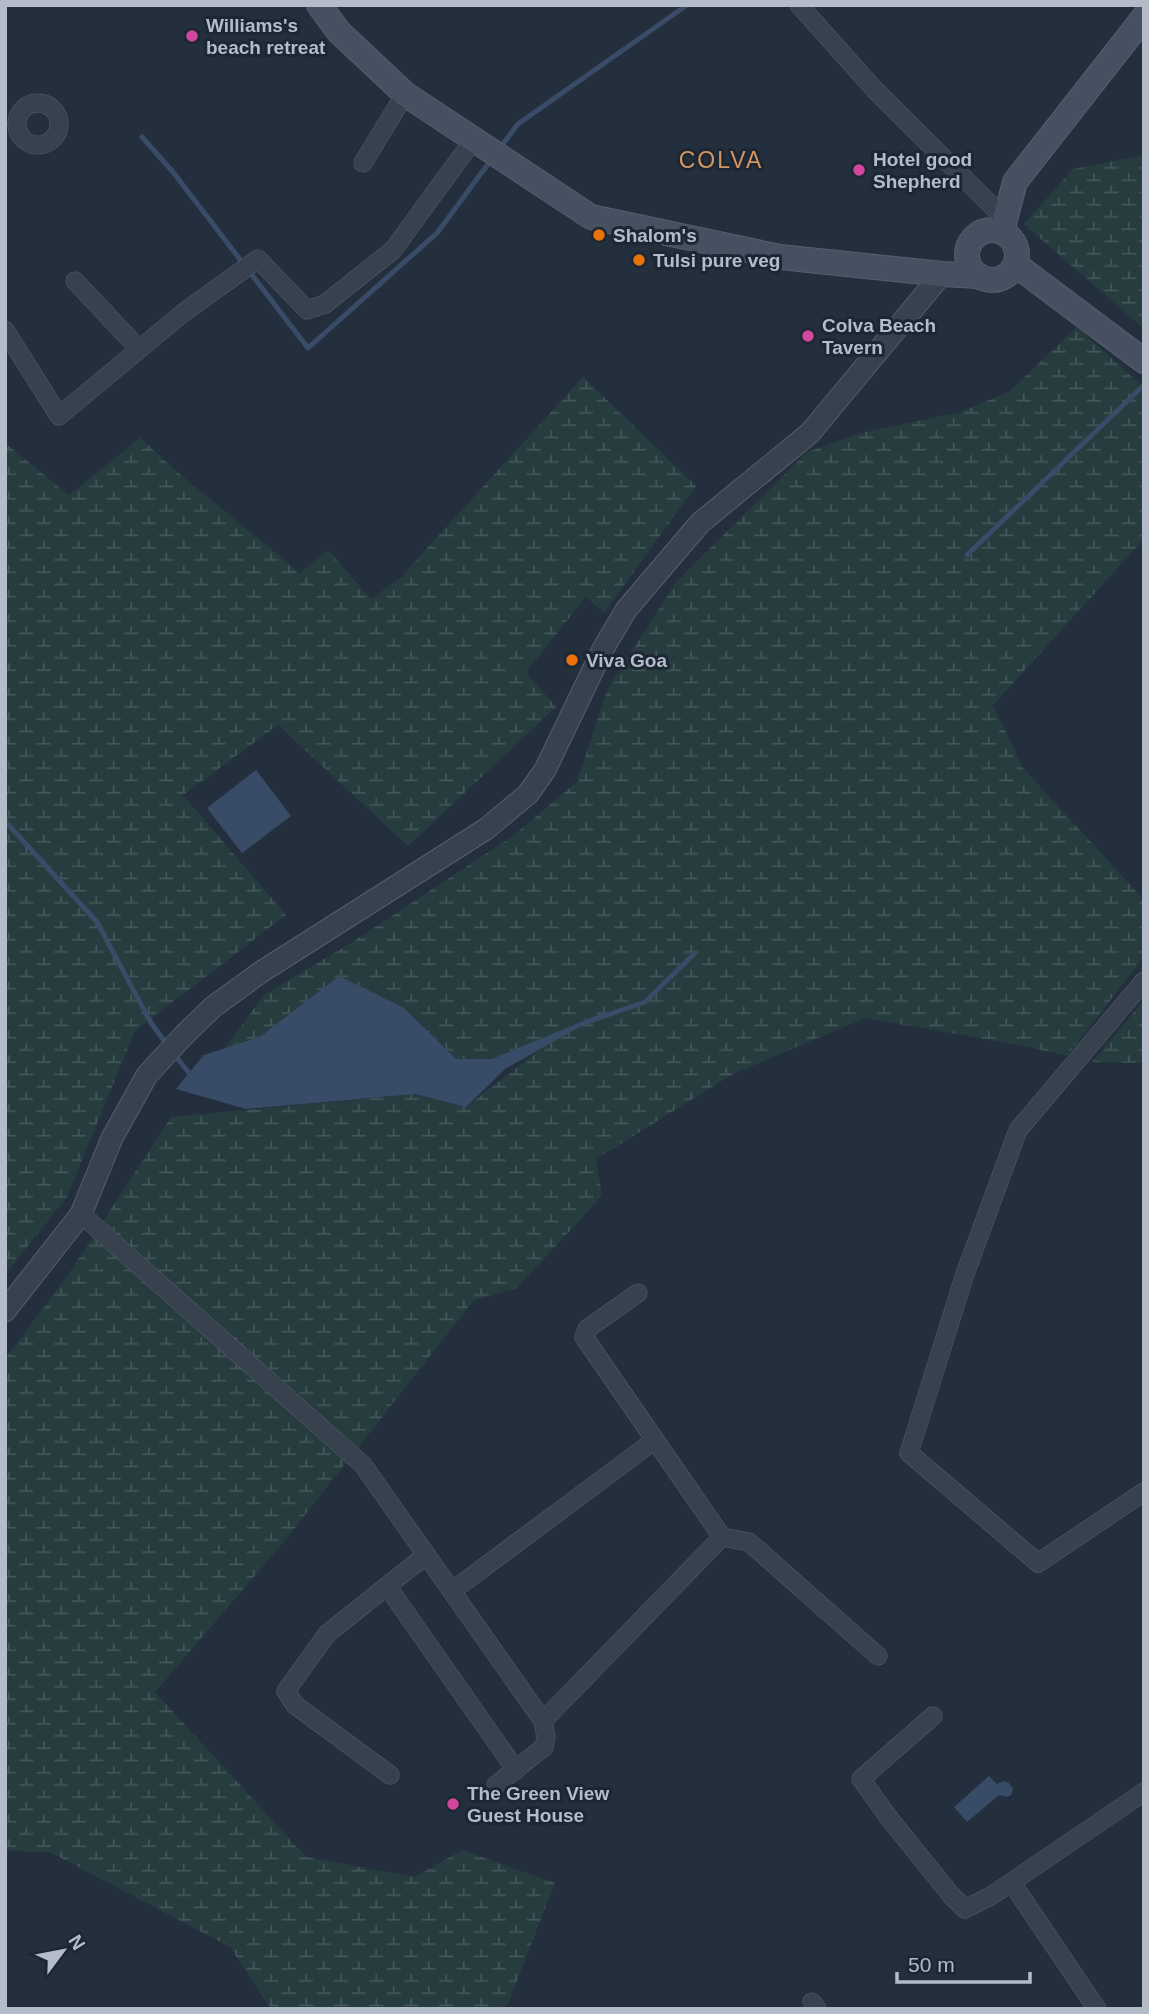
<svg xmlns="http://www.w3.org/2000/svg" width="1149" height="2014" font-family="Arial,sans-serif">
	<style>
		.wetland { fill: url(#wetland-marsh) }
		.water { fill: #394c67 }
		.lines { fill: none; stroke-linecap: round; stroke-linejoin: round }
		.stream { stroke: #394c67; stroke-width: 5 }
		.minor-casing { stroke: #565f6c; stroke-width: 19 }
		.tertiary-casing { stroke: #565f6c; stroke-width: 23 }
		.secondary-casing { stroke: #565f6c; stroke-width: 26 }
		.minor { stroke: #38414e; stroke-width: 18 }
		.tertiary { stroke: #38414e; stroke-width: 21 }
		.secondary { stroke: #465061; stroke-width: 24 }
		.hotel-dot { fill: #d1479c; stroke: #1d2633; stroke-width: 2.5 }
		.food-dot { fill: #e8710a; stroke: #1d2633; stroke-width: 2.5 }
		.labels { text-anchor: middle; stroke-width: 6; stroke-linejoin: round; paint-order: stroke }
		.poi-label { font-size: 19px; font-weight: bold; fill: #b4bcc9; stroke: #1d2633; text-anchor: start }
		.quarter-label { font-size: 23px; letter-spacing: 2px; fill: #d59563; stroke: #1d2633 }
	</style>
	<defs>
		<pattern id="wetland-marsh" width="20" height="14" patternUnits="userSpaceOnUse" patternTransform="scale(1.75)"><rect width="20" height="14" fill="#263c3f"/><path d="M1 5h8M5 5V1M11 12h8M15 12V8" fill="none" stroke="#435659"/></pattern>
	</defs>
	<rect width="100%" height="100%" fill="#242f3e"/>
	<g class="wetland">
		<path d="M 1144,155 L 1144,329 L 1024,224 L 1073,169 Z"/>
		<path d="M 1077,327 L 1144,388 L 1144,539 L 993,705 L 1023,768 L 1144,900 L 1144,957 L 1067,1056 L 1020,1045 L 865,1018 L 733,1074 L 596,1159 L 602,1196 L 516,1289 L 474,1300 L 287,1538 L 155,1692 L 306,1857 L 415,1877 L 462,1850 L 555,1883 L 508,2004 L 501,2009 L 271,2009 L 230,1947 L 50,1852 L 5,1851 L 5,1359 L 68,1275 L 171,1117 L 415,1094 L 466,1107 L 563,1032 L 492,1059 L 456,1059 L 404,1008 L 339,976 L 261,1036 L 225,1048 L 264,995 L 354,941 L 514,835 L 577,782 L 607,690 L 676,582 L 807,452 L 861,433 L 961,412 L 1010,391 Z"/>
		<path d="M 583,377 L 696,486 L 604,613 L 586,597 L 526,672 L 556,707 L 408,846 L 278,725 L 183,795 L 286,915 L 135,1031 L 67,1197 L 5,1275 L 5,443 L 69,495 L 140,438 L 181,475 L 300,573 L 328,550 L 371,599 L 400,578 Z"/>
		<path d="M 1144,1000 L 1144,1063 L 1092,1062 Z"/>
	</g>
	<g class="water">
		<path d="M 256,770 L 291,816 L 242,853 L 207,808 Z"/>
		<path d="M 339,976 L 404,1008 L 456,1059 L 492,1059 L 610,1010 L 505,1069 L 466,1107 L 415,1094 L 246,1109 L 176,1089 L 203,1056 L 198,1057 L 261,1036 Z"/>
		<path d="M 989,1776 L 997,1784 L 1003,1781 L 1009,1783 L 1013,1789 L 1011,1795 L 1007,1797 L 999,1795 L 967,1822 L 954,1807 Z"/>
	</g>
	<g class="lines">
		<g class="stream">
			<path d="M 142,137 L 173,172 L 308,348 L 437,233 L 491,160"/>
			<path d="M 499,149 L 518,124 L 687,5"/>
			<path d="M 967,555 L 1144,385"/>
			<path d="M 5,821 L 97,922 L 151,1023 L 168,1046"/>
			<path d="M 584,1023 L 645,1002 L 694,954"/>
			<path d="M 174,1054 L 189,1073 L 193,1075"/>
		</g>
		<defs>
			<g id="minor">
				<path d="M 799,5 L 875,90 L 1004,218"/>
				<circle cx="38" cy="124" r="21"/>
				<path d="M 363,163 L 405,94"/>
				<path d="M 75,281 L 139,349"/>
				<path d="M 5,330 L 59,416 L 183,313 L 258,259 L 307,310 L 325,304 L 393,250 L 474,139"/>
				<path d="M 1144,981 L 1018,1130 L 965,1274 L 909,1453 L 1038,1563 L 1144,1492"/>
				<path d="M 81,1214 L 363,1465 L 543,1721 L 722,1537 L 655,1440 L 452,1591"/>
				<path d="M 638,1293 L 587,1329 L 584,1337 L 655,1440"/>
				<path d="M 722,1537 L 749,1542 L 878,1656"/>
				<path d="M 387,1586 L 516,1770"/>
				<path d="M 933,1716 L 861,1779 L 889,1818 L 951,1895 L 965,1909 L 991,1896 L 1144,1792"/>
				<path d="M 390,1775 L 295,1705 L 286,1691 L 327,1634 L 426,1555"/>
				<path d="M 496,1785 L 544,1747 L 546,1737 L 543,1721"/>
				<path d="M 1012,1883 L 1097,2009"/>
				<path d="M 812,2002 L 817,2009"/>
			</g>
			<path id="tertiary" d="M 5,1311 L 81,1214 L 112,1138 L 147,1075 L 185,1034 L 213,1007 L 261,972 L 486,829 L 528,794 L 545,770 L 603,649 L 626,610 L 700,523 L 810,433 L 942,274"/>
			<g id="secondary">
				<path d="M 319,5 L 339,32 L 405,94 L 591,217 L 780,257 L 942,274 L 979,276"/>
				<circle cx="992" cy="255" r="25"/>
				<path d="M 1002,231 L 1015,182 L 1144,17"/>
				<path d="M 1016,265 L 1144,361"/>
			</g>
		</defs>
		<use href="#minor" class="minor-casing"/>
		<use href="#tertiary" class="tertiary-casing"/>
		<use href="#secondary" class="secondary-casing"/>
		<use href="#minor" class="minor"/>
		<use href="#tertiary" class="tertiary"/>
		<use href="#secondary" class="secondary"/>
	</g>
	<g class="hotel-dot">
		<circle cx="192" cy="36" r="7"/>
		<circle cx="859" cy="170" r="7"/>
		<circle cx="808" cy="336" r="7"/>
		<circle cx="453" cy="1804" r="7"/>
	</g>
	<g class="food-dot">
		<circle cx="599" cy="235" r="7"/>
		<circle cx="639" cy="260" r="7"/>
		<circle cx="572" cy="660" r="7"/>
	</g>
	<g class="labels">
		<g class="poi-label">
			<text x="206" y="32">Williams's<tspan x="206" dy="22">beach retreat</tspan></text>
			<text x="873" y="166">Hotel good<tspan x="873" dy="22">Shepherd</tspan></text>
			<text x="613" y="242">Shalom's</text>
			<text x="653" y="267">Tulsi pure veg</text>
			<text x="822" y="332">Colva Beach<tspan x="822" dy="22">Tavern</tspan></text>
			<text x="586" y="667">Viva Goa</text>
			<text x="467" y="1800">The Green View<tspan x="467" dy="22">Guest House</tspan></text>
		</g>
		<g class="quarter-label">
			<text x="721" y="168">COLVA</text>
		</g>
	</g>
	<rect width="1149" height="2014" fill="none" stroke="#b4bcc9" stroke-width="14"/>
	<g transform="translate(63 1951) rotate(58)" stroke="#1d2633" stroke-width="5" paint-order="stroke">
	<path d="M0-5L12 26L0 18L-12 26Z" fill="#b4bcc9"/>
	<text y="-10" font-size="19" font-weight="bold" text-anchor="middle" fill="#b4bcc9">N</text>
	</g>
	<path d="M897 1972v10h133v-10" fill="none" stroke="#b4bcc9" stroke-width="3.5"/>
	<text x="908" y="1972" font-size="21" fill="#b4bcc9" stroke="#1d2633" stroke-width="5" paint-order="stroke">50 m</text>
</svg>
